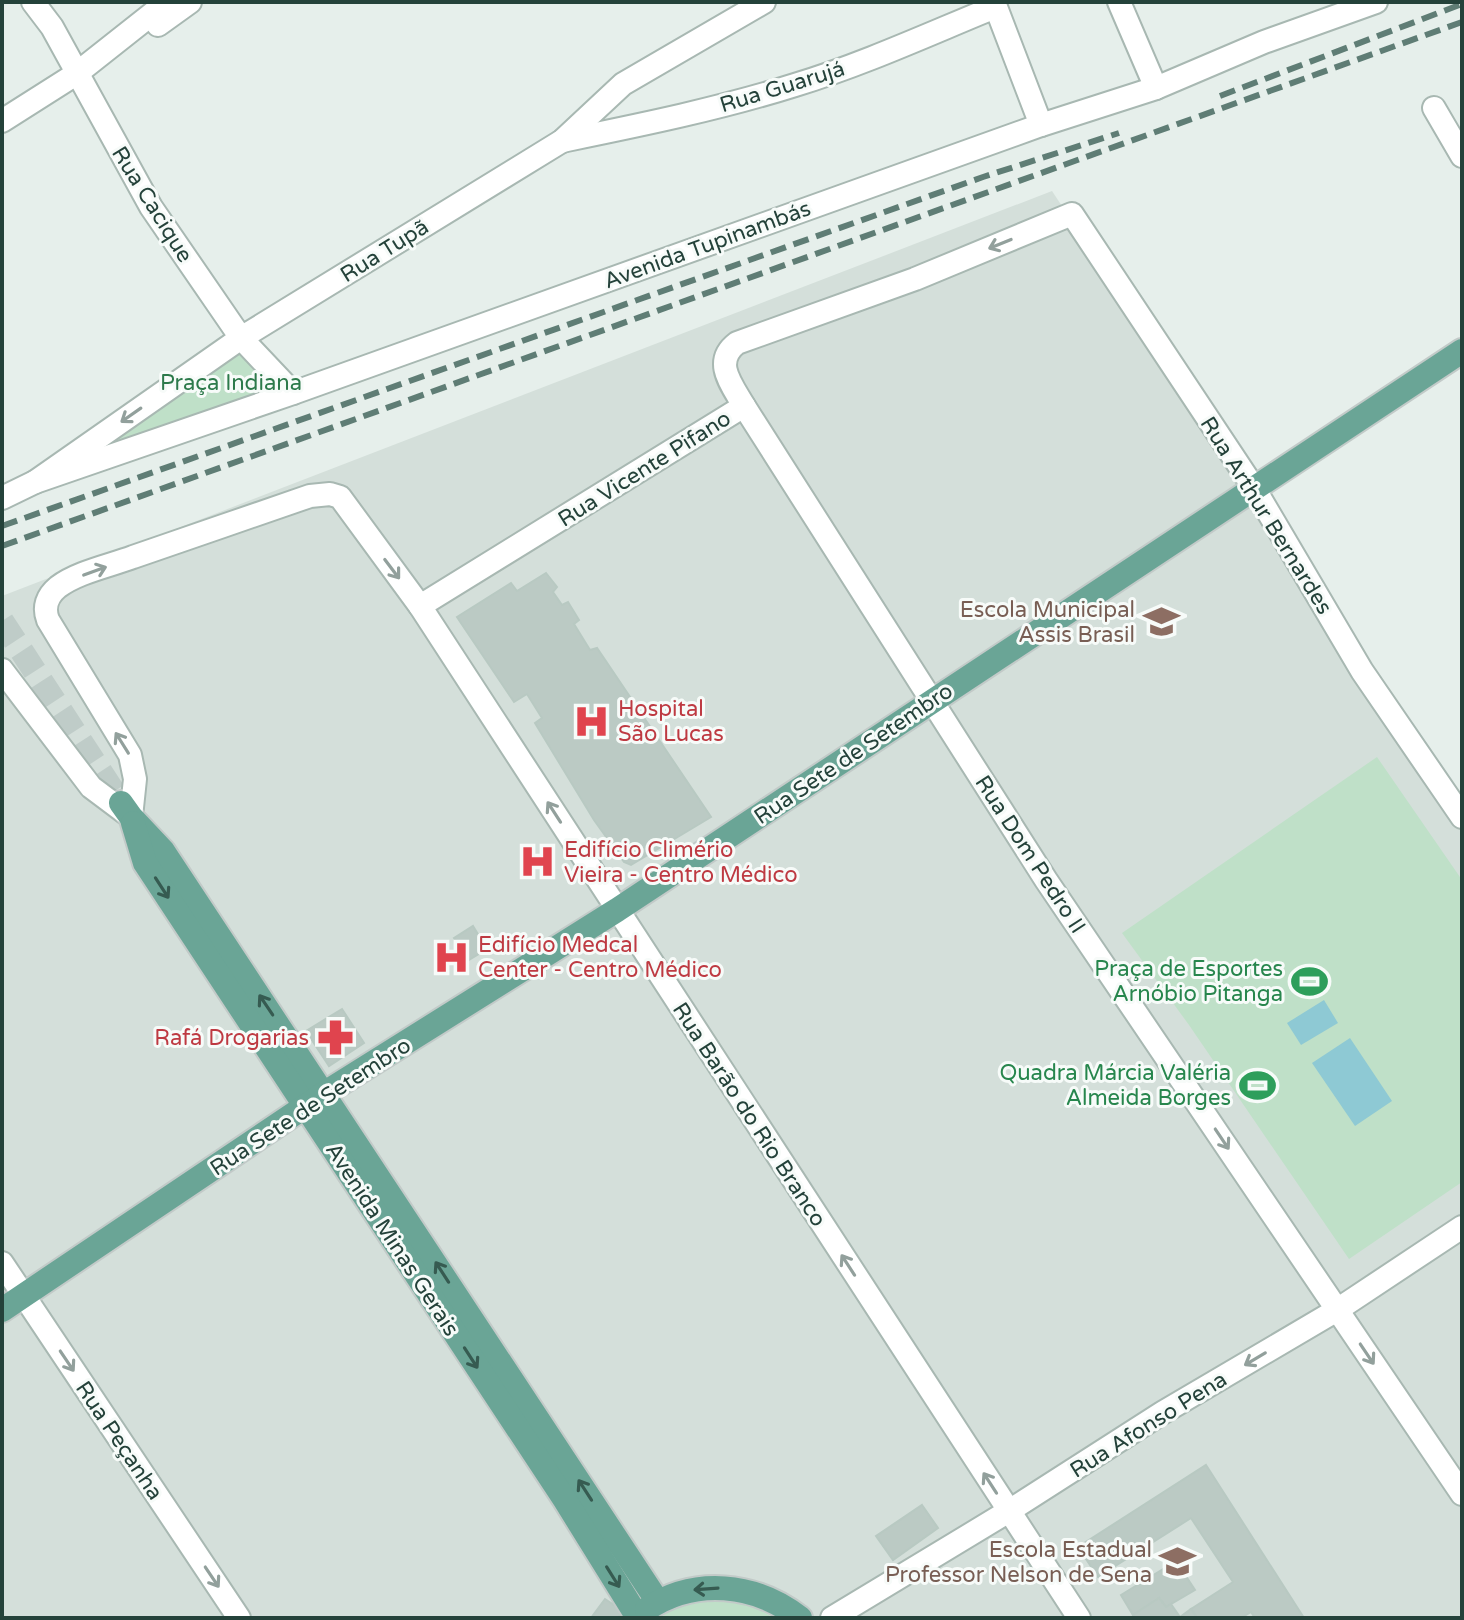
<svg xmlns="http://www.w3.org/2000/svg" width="1464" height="1620" font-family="'Varela Round',sans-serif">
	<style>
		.built { fill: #d4dfda }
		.green { fill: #bfe0c8 }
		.water { fill: #8ec9d4 }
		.building { fill: #bbcac4; stroke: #b8c9c2; stroke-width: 2 }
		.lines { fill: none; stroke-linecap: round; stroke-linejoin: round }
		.major-tunnel { stroke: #bfccc8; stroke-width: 24; stroke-dasharray: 24 12; stroke-linecap: butt }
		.minor-casing { stroke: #a8b8b2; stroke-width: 26 }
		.major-casing { stroke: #c2cac8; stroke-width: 28 }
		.minor { stroke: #fff; stroke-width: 22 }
		.major { stroke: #6aa596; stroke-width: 24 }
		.rail { stroke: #5f7d75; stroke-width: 6; stroke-dasharray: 16 8; stroke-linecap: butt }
		.oneway { stroke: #92a09c }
		.oneway2 { stroke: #365b51 }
		.labels { text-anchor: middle; stroke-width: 6; stroke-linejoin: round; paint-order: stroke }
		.street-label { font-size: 22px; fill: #24423a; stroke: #f7fbf9 }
		.park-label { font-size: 22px; fill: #2d7a4b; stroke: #f7fbf9 }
		.education-label { font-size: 22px; fill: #785e54; stroke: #f7fbf9; text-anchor: end }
		.health-label { font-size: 22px; fill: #be3a42; stroke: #f7fbf9; text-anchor: start }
		.leisure-label { font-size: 22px; fill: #27864d; stroke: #f7fbf9; text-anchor: end }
	</style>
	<rect width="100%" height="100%" fill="#e6efeb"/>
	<path class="built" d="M 1052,191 L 1462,810 L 1462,1618 L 2,1618 L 2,596 Z"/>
	<g class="green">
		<path d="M 237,348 L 272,394 L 66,467 Z"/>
		<path d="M 1377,757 L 1462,880 L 1462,1182 L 1349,1259 L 1189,1025 L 1122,933 Z"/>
		<path d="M 715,1600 L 753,1606 L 774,1618 L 659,1618 L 677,1607 Z"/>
	</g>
	<g class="water">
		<path d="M 1324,1000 L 1338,1023 L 1301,1045 L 1287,1023 Z"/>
		<path d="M 1350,1038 L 1392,1101 L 1355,1126 L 1312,1063 Z"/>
	</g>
	<g class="building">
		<path d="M 546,573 L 557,587 L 553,592 L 562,605 L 568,602 L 579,620 L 574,624 L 590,650 L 597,648 L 711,817 L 631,865 L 624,862 L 594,820 L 535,723 L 542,718 L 527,694 L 514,702 L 457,617 L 511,583 L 517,591 Z"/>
		<path d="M 473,926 L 487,949 L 469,960 L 454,938 Z"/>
		<path d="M 342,1009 L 364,1043 L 329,1066 L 306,1031 Z"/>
		<path d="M 1206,1465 L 1304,1618 L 1255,1618 L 1251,1612 L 1241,1618 L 1197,1618 L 1191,1609 L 1233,1582 L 1191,1518 L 1098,1577 L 1078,1547 Z"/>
		<path d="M 922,1505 L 938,1528 L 893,1560 L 876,1536 Z"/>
		<path d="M 1176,1561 L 1195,1590 L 1166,1607 L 1159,1598 L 1133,1615 L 1121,1595 Z"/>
		<path d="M 1159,1598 L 1166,1607 L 1171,1604 L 1180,1617 L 1191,1609 L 1197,1618 L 1135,1618 L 1133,1615 Z"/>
		<path d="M 605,1599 L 623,1611 L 618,1618 L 591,1618 Z"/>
	</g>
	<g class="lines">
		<path class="major-tunnel" d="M 2,621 L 121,803"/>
		<defs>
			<g id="minor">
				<path d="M 33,2 L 52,27 L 151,207 L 241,338 L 293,393"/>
				<path d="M 994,2 L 1041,125"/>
				<path d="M 1119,2 L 1156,88"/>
				<path d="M 158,25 L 190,2"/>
				<path d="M 1434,108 L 1462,156"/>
				<path d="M 2,121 L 76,74 L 167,2"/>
				<path d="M 562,141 C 640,125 719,109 795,85 C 864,64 929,34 995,7"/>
				<path d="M 35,482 L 293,393 L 1041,125 L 1156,88 L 1264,42 L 1376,2"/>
				<path d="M 2,498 L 35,482 L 241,338 L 562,141 L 623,84 L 764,2"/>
				<path d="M 420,606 L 744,406"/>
				<path d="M 2,670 L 91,787 L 131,817 L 135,779 L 130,755 L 48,620 C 43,607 47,596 58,587 C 78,572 109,566 133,557 C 192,537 251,516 310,496 L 330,494 L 340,497 L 420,606 L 1079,1618"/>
				<path d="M 1462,817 L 1362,671 L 1254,488 L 1072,214 L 915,279 L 737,343 C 712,362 732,385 744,406 L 1046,880 L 1462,1494"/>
				<path d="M 2,1263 L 239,1618"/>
				<path d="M 832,1618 L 1009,1511 L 1162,1413 L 1337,1310 L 1462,1227"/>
			</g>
			<g id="major">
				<path d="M 121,803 L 131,817 L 163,851 L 658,1602"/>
				<path d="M 133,823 L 145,863 L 565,1500 L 637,1616"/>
				<path d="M 2,1310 L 325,1093 L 617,910 L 1462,351"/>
				<path d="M 647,1609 C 695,1577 755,1583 800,1618"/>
			</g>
		</defs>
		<use href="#minor" class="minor-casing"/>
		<use href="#major" class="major-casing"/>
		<use href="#minor" class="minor"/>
		<use href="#major" class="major"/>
		<g class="rail">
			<path d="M 1220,96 L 1462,4"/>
			<path d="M 2,526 L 983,177 L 1119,133"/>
			<path d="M 2,546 L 1462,22"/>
		</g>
	</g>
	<defs><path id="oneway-shaft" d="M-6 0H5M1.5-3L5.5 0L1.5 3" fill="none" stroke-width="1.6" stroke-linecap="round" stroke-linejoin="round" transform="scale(2)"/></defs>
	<g class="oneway">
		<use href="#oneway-shaft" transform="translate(1000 244) rotate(158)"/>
		<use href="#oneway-shaft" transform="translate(131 415) rotate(145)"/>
		<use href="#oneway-shaft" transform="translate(392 569) rotate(53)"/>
		<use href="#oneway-shaft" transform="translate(95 571) rotate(-20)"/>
		<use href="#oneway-shaft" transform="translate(122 743) rotate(-122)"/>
		<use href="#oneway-shaft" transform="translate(554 812) rotate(-123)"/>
		<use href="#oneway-shaft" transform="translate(1222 1139) rotate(56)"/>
		<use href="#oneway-shaft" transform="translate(848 1265) rotate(-123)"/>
		<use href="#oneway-shaft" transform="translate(1367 1354) rotate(56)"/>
		<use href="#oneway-shaft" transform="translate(1255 1359) rotate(149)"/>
		<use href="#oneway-shaft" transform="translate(67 1361) rotate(56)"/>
		<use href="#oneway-shaft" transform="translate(990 1483) rotate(-123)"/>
		<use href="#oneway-shaft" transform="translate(212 1577) rotate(56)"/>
	</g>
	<g class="oneway2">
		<use href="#oneway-shaft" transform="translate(162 888) rotate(57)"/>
		<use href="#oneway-shaft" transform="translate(266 1005) rotate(-124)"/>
		<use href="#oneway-shaft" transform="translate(442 1272) rotate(-123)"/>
		<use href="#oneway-shaft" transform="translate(471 1358) rotate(57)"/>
		<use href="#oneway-shaft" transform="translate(585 1490) rotate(-123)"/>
		<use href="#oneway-shaft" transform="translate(613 1577) rotate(58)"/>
		<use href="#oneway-shaft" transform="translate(706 1589) rotate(176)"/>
	</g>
	<defs>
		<symbol id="school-bare" viewBox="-9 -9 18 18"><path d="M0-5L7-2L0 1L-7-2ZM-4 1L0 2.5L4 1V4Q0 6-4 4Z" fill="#8d6e63" stroke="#f7fbf9" stroke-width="2.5" paint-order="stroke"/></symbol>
		<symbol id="hospital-bare" viewBox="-9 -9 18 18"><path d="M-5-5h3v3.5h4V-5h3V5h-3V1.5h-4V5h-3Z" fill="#e0444e" stroke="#f7fbf9" stroke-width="2.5" paint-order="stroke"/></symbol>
		<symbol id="stadium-bare" viewBox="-9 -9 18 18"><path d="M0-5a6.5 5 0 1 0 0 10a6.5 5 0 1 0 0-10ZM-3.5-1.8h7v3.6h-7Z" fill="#2e9e5b" stroke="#f7fbf9" stroke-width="2.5" paint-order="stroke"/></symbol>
		<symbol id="pharmacy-bare" viewBox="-9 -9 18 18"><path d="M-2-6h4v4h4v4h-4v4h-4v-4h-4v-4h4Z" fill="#e0444e" stroke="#f7fbf9" stroke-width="2.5" paint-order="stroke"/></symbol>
	</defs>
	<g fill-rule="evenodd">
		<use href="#school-bare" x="1136" y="596" width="51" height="51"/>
		<use href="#hospital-bare" x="566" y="696" width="51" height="51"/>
		<use href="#hospital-bare" x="512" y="836" width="51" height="51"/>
		<use href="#hospital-bare" x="426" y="932" width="51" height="51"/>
		<use href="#stadium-bare" x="1284" y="956" width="51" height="51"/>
		<use href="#pharmacy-bare" x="310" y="1012" width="51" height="51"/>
		<use href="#stadium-bare" x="1232" y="1060" width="51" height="51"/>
		<use href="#school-bare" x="1152" y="1536" width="51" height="51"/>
	</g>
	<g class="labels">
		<g class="street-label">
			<text transform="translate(782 86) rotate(-17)" y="8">Rua Guarujá</text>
			<text transform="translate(153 204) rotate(58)" y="8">Rua Cacique</text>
			<text transform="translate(707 244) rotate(-20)" y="8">Avenida Tupinambás</text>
			<text transform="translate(384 250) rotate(-32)" y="8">Rua Tupã</text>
			<text transform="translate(644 468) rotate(-32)" y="8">Rua Vicente Pifano</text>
			<text transform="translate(1267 515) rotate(58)" y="8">Rua Arthur Bernardes</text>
			<text transform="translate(853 753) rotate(-34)" y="8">Rua Sete de Setembro</text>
			<text transform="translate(1031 854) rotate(57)" y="8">Rua Dom Pedro II</text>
			<text transform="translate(310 1106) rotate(-33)" y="8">Rua Sete de Setembro</text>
			<text transform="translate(750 1114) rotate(57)" y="8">Rua Barão do Rio Branco</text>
			<text transform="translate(393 1239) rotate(57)" y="8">Avenida Minas Gerais</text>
			<text transform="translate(1148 1424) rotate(-32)" y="8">Rua Afonso Pena</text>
			<text transform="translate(120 1440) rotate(56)" y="8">Rua Peçanha</text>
		</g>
		<g class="park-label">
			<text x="231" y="390">Praça Indiana</text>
		</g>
		<g class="education-label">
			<text x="1135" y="617">Escola Municipal<tspan x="1135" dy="25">Assis Brasil</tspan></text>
			<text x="1152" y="1557">Escola Estadual<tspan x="1152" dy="25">Professor Nelson de Sena</tspan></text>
		</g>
		<g class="health-label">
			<text x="618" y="716">Hospital<tspan x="618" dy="25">São Lucas</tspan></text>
			<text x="564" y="857">Edifício Climério<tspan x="564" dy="25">Vieira - Centro Médico</tspan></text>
			<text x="478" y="952">Edifício Medcal<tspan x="478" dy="25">Center - Centro Médico</tspan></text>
			<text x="309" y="1045" text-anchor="end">Rafá Drogarias</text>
		</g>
		<g class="leisure-label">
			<text x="1283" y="976">Praça de Esportes<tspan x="1283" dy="25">Arnóbio Pitanga</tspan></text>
			<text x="1231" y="1080">Quadra Márcia Valéria<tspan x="1231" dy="25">Almeida Borges</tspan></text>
		</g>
	</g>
	<rect width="1464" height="1620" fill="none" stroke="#24423a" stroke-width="8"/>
</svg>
